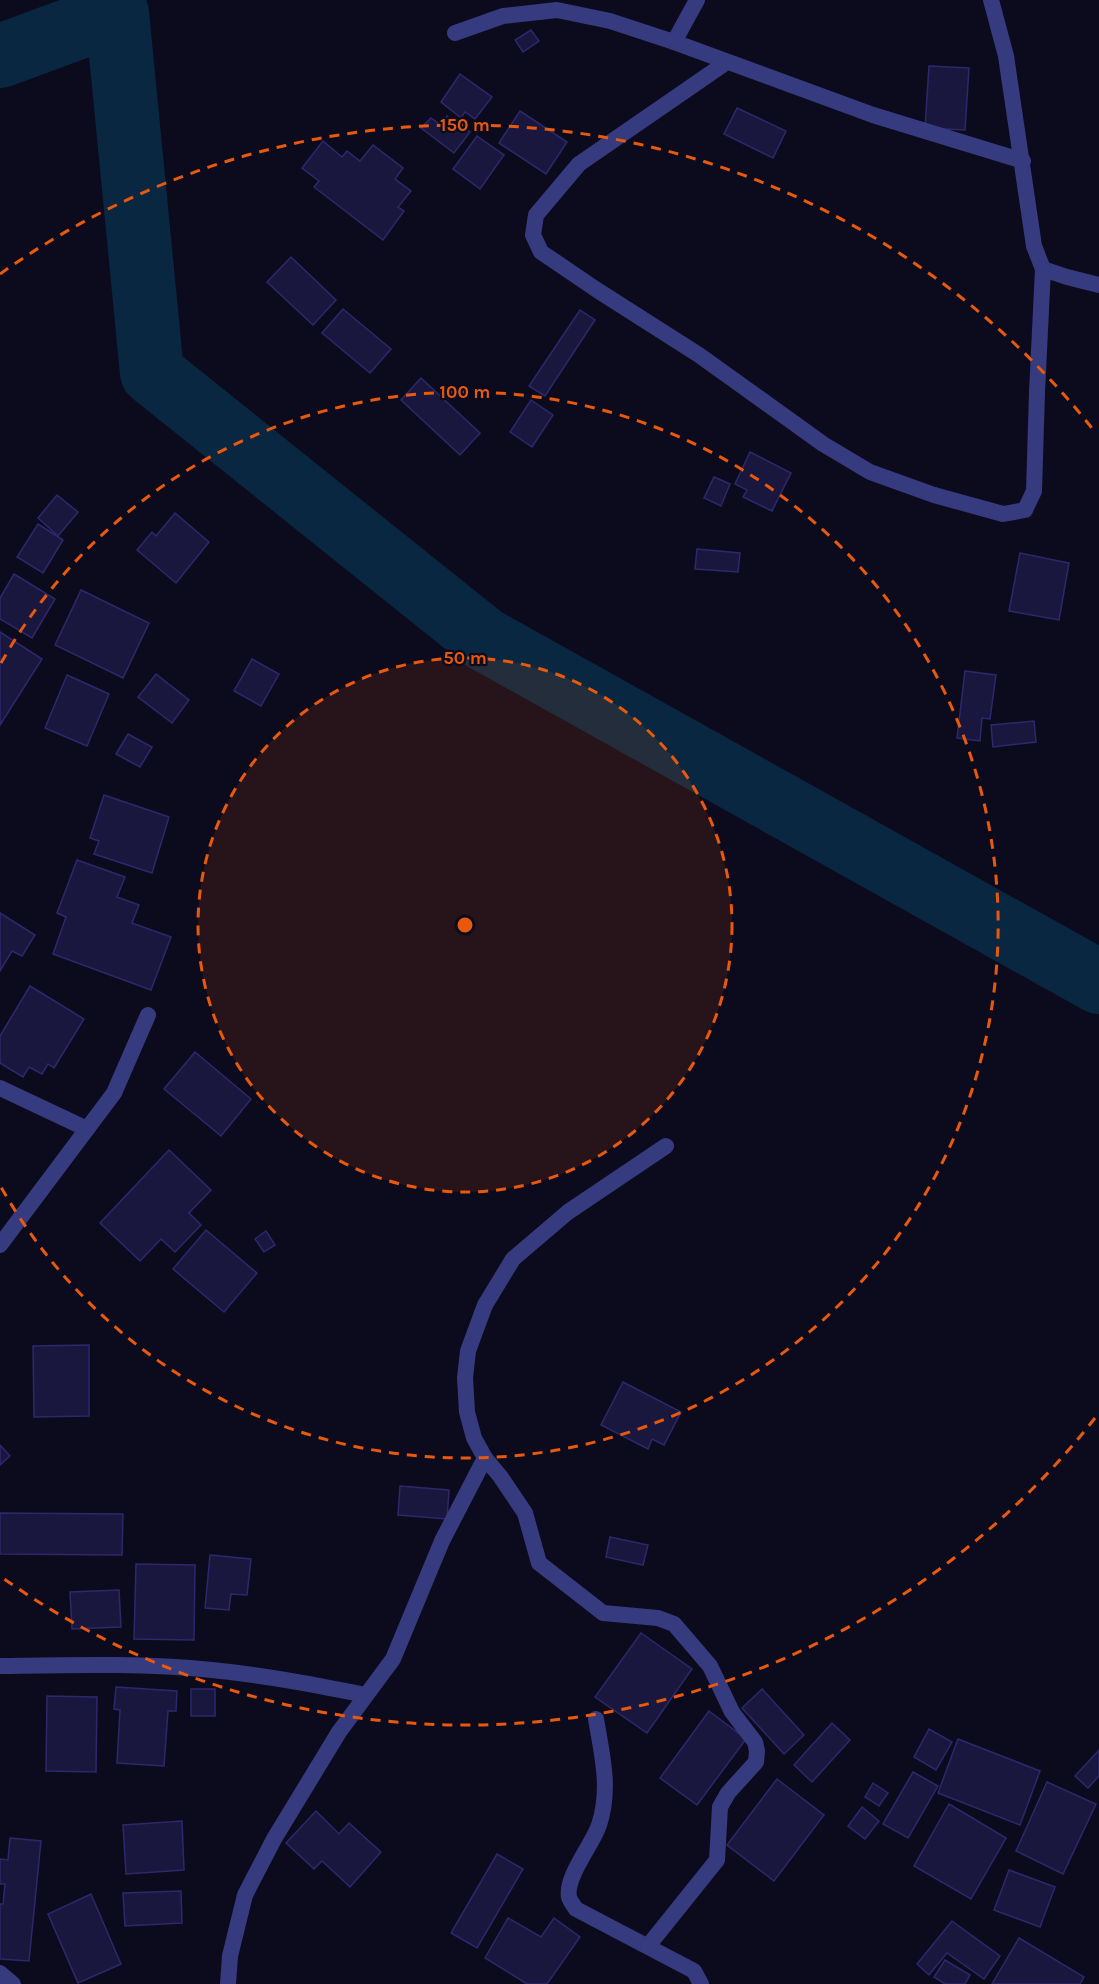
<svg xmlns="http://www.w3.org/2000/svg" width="1099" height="1984" font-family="Karla,sans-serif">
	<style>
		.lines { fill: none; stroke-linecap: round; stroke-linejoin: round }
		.river { stroke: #0a2742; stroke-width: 64 }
		.building { fill: #1a173f; stroke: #2d286c; stroke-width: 1.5 }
		.minor { stroke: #353b7e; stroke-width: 16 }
		.ring { fill: none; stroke: #e8590c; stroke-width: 3; stroke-dasharray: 10 8 }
		.centre { fill: #e8590c; stroke: #0c0b1d; stroke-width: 3 }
		.ring-label { font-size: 18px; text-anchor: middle; font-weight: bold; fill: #e8590c; stroke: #0c0b1d; stroke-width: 4.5; stroke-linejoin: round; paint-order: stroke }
	</style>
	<rect width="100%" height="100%" fill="#0c0b1d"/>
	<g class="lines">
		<path class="river" d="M 0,56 L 117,13 L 152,373 L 484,639 L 1099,982"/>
	</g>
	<g class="building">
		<path d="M 531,30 L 539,41 L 523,52 L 515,40 Z"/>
		<path d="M 929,66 L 969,68 L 965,130 L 925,128 Z"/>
		<path d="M 460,74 L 492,97 L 475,119 L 465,112 L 461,118 L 441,102 Z"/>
		<path d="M 737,108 L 786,131 L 773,158 L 724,134 Z"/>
		<path d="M 520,111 L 567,142 L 546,174 L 499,143 Z"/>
		<path d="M 447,116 L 470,132 L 454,153 L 421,128 L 431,118 L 441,125 Z"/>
		<path d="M 477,136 L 504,155 L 480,189 L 453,169 Z"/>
		<path d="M 323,141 L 342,157 L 347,151 L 360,161 L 373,145 L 403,168 L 395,179 L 411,191 L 398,207 L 404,211 L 383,240 L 314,187 L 319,181 L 302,168 Z"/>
		<path d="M 291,257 L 336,300 L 313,325 L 267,282 Z"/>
		<path d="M 343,309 L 391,349 L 370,373 L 322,333 Z"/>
		<path d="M 580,310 L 595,320 L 545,396 L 529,386 Z"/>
		<path d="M 421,378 L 480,433 L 460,455 L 401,400 Z"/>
		<path d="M 531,400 L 553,415 L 532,447 L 510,432 Z"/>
		<path d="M 750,452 L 791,473 L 772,511 L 743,497 L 747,490 L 735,484 Z"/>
		<path d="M 714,477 L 730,484 L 721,506 L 704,498 Z"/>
		<path d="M 57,495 L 78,512 L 58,536 L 38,518 Z"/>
		<path d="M 175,513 L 209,542 L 176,583 L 137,550 L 152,532 L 156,536 Z"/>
		<path d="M 38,524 L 63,540 L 43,573 L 17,557 Z"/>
		<path d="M 697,549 L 740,553 L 738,572 L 695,569 Z"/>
		<path d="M 1020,553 L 1069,563 L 1059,620 L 1009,611 Z"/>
		<path d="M 14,574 L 55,599 L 32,638 L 0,619 L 0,598 Z"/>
		<path d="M 81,590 L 149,623 L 123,678 L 55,645 Z"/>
		<path d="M 0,632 L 42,659 L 0,725 Z"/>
		<path d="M 252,659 L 279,674 L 261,706 L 234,691 Z"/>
		<path d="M 965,671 L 996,675 L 990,719 L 982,718 L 980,741 L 957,738 Z"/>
		<path d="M 156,674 L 189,700 L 172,723 L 138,697 Z"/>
		<path d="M 67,675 L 109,694 L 87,746 L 45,728 Z"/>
		<path d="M 1034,721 L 1036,742 L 993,747 L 991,725 Z"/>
		<path d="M 128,734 L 152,747 L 140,767 L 116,754 Z"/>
		<path d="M 104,795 L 169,817 L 152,873 L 94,854 L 99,841 L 90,838 Z"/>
		<path d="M 77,860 L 125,877 L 117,897 L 139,905 L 132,923 L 171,937 L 151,990 L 53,954 L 66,917 L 57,913 Z"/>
		<path d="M 0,913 L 35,935 L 22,956 L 12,951 L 0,971 Z"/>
		<path d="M 30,986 L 84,1019 L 54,1068 L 48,1064 L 42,1074 L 29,1067 L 23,1077 L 0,1063 L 0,1036 Z"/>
		<path d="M 195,1052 L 251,1099 L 221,1136 L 164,1089 Z"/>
		<path d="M 169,1150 L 211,1190 L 189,1213 L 201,1225 L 175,1252 L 161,1239 L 140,1261 L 100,1223 Z"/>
		<path d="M 206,1230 L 257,1273 L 224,1312 L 173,1269 Z"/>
		<path d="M 266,1231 L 275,1245 L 264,1252 L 255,1239 Z"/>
		<path d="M 89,1345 L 89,1416 L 34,1417 L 33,1346 Z"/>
		<path d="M 623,1382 L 681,1412 L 664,1445 L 652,1439 L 648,1449 L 601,1425 Z"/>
		<path d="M 0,1445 L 10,1456 L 0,1465 Z"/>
		<path d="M 400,1486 L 449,1490 L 447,1519 L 398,1515 Z"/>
		<path d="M 0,1513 L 123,1514 L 122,1555 L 0,1554 Z"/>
		<path d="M 610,1537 L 648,1545 L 643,1565 L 606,1557 Z"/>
		<path d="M 210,1555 L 251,1559 L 247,1595 L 231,1594 L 229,1610 L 205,1608 Z"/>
		<path d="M 136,1564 L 195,1565 L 194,1640 L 134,1639 Z"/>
		<path d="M 119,1590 L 121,1627 L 72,1629 L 70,1592 Z"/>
		<path d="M 641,1633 L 692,1669 L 647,1733 L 595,1697 Z"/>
		<path d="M 116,1687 L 177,1691 L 176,1711 L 168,1711 L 164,1766 L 117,1763 L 120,1710 L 114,1709 Z"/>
		<rect x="191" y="1689" width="24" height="27"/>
		<path d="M 762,1689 L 804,1735 L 784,1754 L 742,1708 Z"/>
		<path d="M 47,1696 L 97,1697 L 96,1772 L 46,1771 Z"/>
		<path d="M 709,1711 L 746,1739 L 697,1805 L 660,1778 Z"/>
		<path d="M 832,1723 L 850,1740 L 812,1782 L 794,1765 Z"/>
		<path d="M 929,1729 L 952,1742 L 936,1770 L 914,1757 Z"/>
		<path d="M 958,1739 L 1040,1771 L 1020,1825 L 938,1793 Z"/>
		<path d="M 1099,1750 L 1099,1776 L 1088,1788 L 1075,1776 Z"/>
		<path d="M 913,1772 L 938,1786 L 908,1838 L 883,1824 Z"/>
		<path d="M 777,1779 L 824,1815 L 774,1881 L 727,1845 Z"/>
		<path d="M 1047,1782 L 1096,1804 L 1063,1874 L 1016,1851 Z"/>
		<path d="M 873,1783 L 888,1793 L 879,1806 L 865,1797 Z"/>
		<path d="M 949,1804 L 1006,1838 L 971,1899 L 914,1866 Z"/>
		<path d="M 862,1807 L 879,1821 L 865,1839 L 848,1826 Z"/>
		<path d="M 316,1811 L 339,1834 L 349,1823 L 381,1852 L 350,1887 L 322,1861 L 314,1869 L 286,1843 Z"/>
		<path d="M 182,1821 L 184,1870 L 126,1874 L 123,1825 Z"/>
		<path d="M 10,1838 L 41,1841 L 29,1961 L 0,1959 L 0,1904 L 3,1904 L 5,1884 L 0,1884 L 0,1859 L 8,1860 Z"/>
		<path d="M 497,1854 L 523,1869 L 477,1948 L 451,1933 Z"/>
		<path d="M 1009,1870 L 1055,1887 L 1040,1927 L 994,1910 Z"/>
		<path d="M 181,1891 L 182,1923 L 125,1926 L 123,1893 Z"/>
		<path d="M 91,1894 L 121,1964 L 78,1983 L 48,1914 Z"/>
		<path d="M 508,1918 L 541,1937 L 554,1918 L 580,1937 L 547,1984 L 527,1984 L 485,1958 Z"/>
		<path d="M 952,1921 L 1000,1956 L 984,1979 L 947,1953 L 929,1975 L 917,1964 Z"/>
		<path d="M 1019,1938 L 1084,1977 L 1080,1984 L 992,1984 Z"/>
		<path d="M 945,1960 L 970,1975 L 965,1984 L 945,1984 L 934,1977 Z"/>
	</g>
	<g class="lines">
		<g class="minor">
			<path d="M 991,0 L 1006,56 L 1034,246 L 1043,269 L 1067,277 L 1099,285"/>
			<path d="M 455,33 L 503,16 L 557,10 L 610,21 L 674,42 L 873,115 L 1023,161"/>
			<path d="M 674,42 L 697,0"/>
			<path d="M 727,62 L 579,164 L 536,215 L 533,235 L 541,252 L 597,290 L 699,355 L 823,444 L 870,472 L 934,495 L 1003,514 L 1025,510 L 1034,491 L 1037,392 L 1043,269"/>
			<path d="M 0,1088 L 87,1129"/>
			<path d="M 0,1245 L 114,1093 L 148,1015"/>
			<path d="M 0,1666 C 71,1665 141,1663 212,1670 C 264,1675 315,1685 366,1695"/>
			<path d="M 596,1719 C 602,1755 611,1789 599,1825 C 593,1844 565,1877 569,1897 C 570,1901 574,1906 576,1909 L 694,1971 L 701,1984"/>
			<path d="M 648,1946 L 717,1860 L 720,1807 L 728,1793 L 756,1762 L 757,1751 L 755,1742 L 732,1712 L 710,1666 L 674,1624 L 658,1618 L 603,1613 L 539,1563 L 525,1513 L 500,1476 L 485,1458 L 474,1438 L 467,1412 L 465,1378 L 468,1351 L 485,1305 L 513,1259 L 568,1212 L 666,1146"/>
			<path d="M 0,1973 L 13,1984"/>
			<path d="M 228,1984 L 230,1956 L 245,1895 L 274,1839 L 339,1732 L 393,1659 L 442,1541 L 485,1458"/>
		</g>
	</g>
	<circle cx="465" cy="925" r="267" fill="#e8590c" fill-opacity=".12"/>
	<g class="ring">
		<circle cx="465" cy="925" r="267"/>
		<path d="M1 663A533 533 0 1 1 1 1187"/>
		<path d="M1095 1418A800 800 0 0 1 0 1576M0 274A800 800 0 0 1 1095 432"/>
	</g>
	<circle cx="465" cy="925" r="9" class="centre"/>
	<g class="ring-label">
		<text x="465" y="131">150 m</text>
		<text x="465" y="398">100 m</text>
		<text x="465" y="664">50 m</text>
	</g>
</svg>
